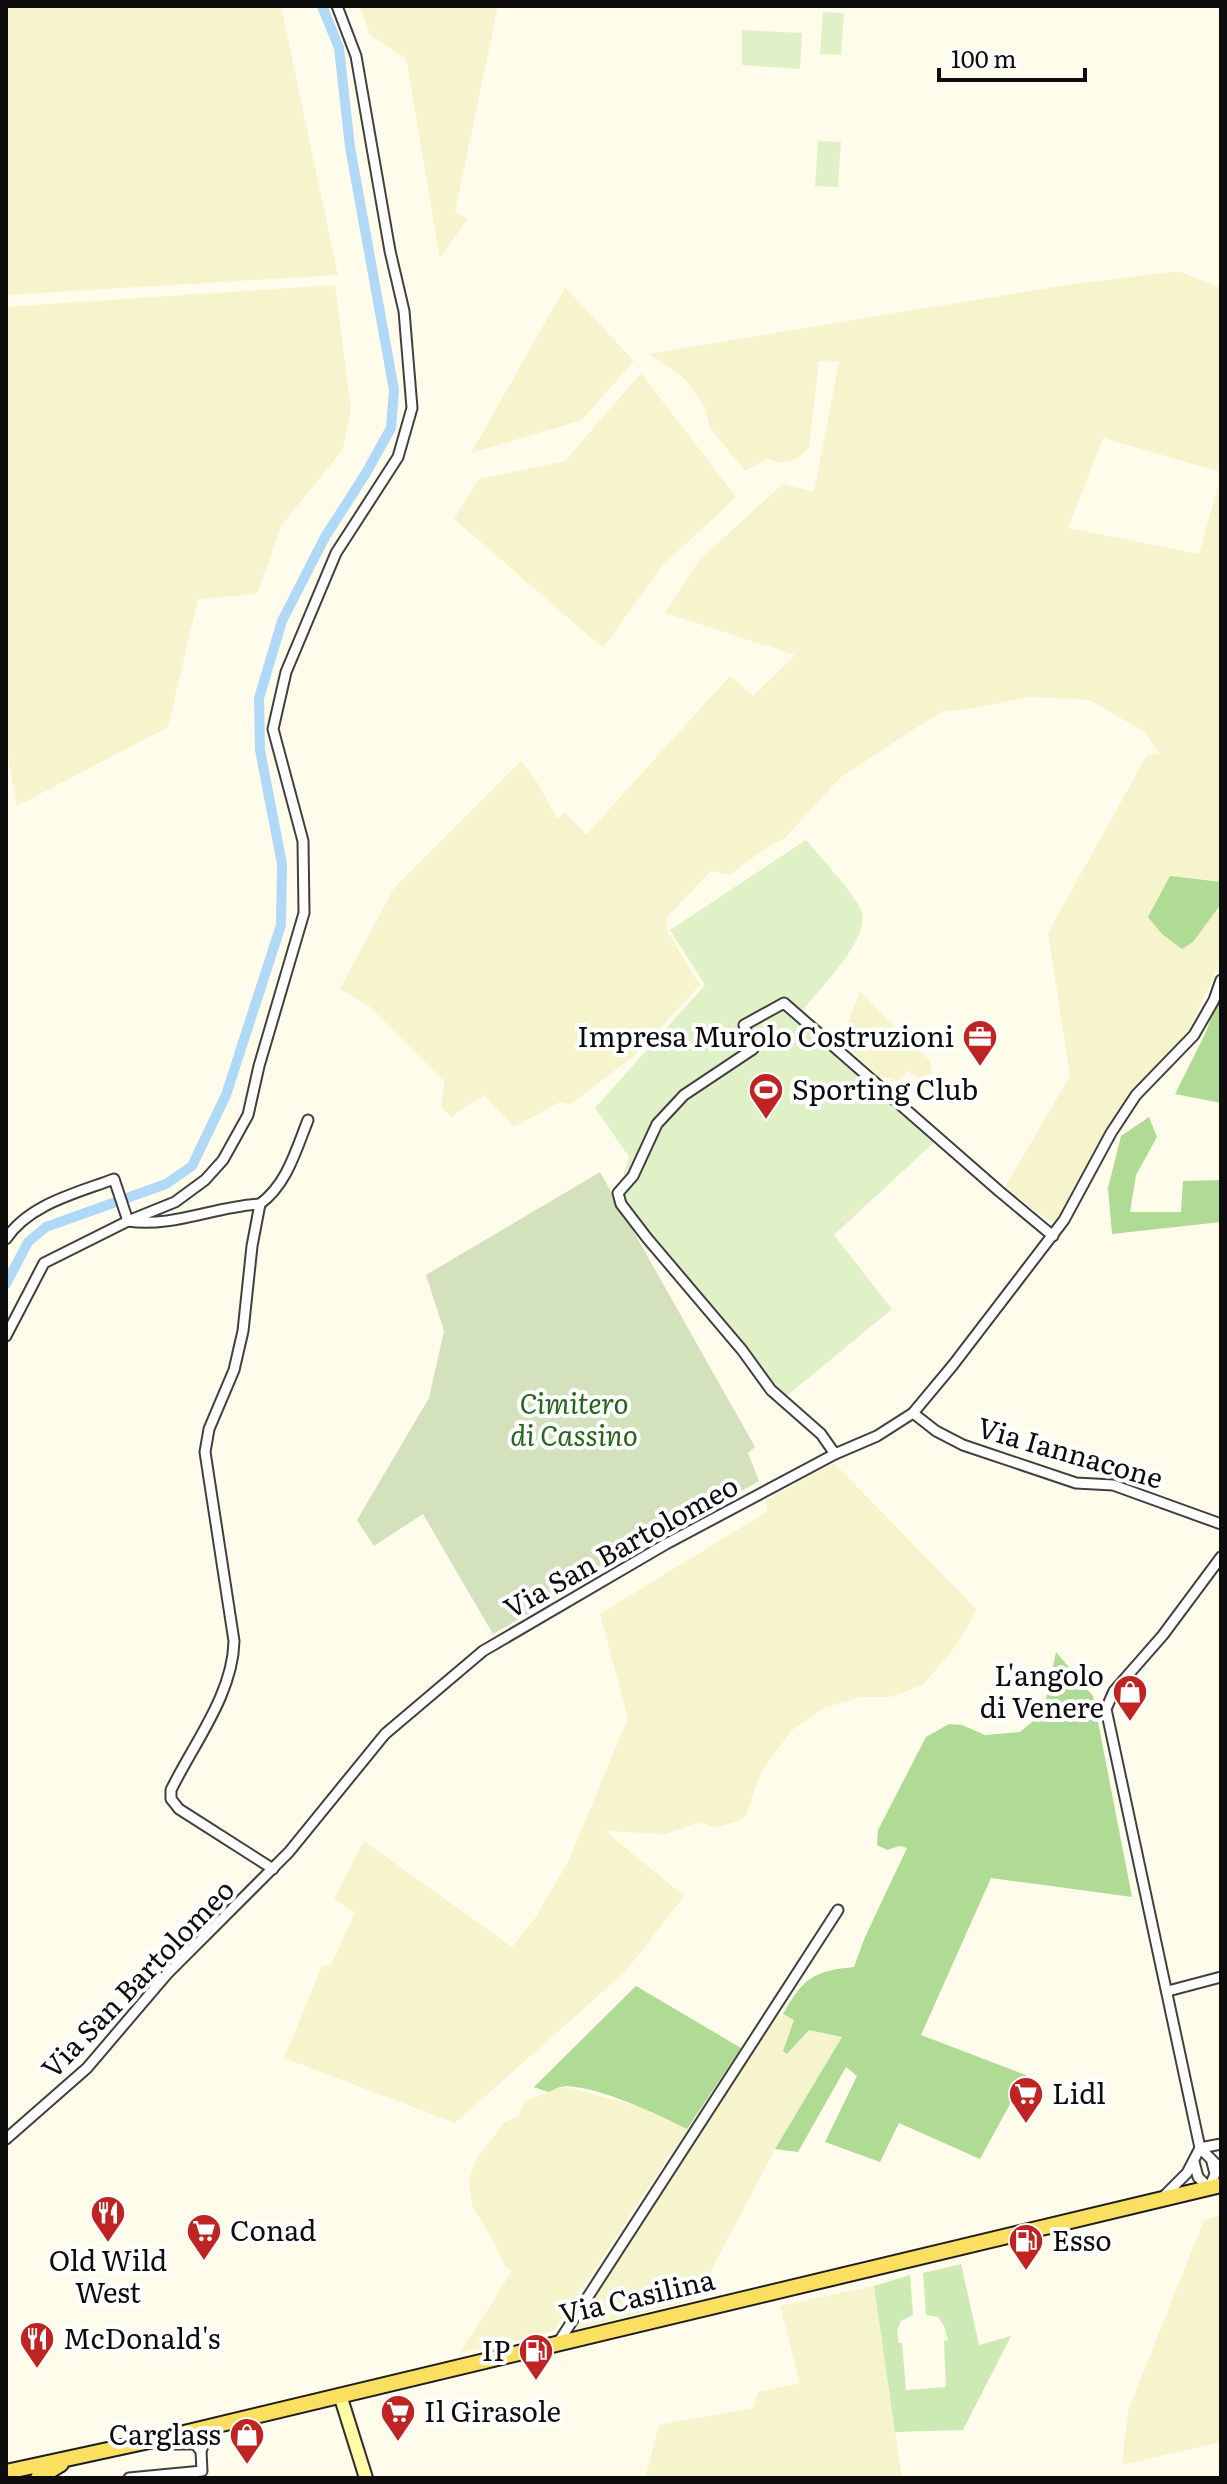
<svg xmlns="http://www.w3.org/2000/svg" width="1227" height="2484" font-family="Literata,serif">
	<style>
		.farmland { fill: #f5f4cc }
		.green { fill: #cdeab5 }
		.forest { fill: #b0db94 }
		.cemetery { fill: #d3e1bd }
		.pitch { fill: #e0f1c7 }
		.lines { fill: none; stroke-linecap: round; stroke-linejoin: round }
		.canal { stroke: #b0d8f7; stroke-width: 10 }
		.street-casing { stroke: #404040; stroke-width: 13 }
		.secondary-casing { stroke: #2f2f2f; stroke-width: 16 }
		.primary-casing { stroke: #1e1e1e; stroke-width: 18 }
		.street { stroke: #fff; stroke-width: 9 }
		.secondary { stroke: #fffba7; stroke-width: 12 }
		.primary { stroke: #fbdf60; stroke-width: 14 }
		.labels { text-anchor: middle; stroke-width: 8; stroke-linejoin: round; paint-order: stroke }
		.poi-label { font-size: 28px; fill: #0d0d0d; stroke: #fff; text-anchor: start }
		.park-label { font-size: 28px; font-style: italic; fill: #27651c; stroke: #fff }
		.street-label { font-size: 28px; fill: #0d0d0d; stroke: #fff }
	</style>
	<rect width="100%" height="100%" fill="#fffcec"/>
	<g class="farmland">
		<path d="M 6,6 L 281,6 L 338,275 L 6,295 Z"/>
		<path d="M 360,6 L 498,6 L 455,212 L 468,218 L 440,259 L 406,58 L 370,35 Z"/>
		<path d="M 1178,271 L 1221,288 L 1221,472 L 1103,438 L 1068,528 L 1199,554 L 1221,475 L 1221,961 L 1189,1030 L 1140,1083 L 1116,1114 L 1059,1216 L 1052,1223 L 1005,1187 L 1070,1076 L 1048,933 L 1147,755 L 1160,754 L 1144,732 L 1090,700 L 1029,697 L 968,709 L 943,711 L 919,726 L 840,778 L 784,839 L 772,844 L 729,875 L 711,871 L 667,917 L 666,929 L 700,985 L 636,1054 L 570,1105 L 560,1102 L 514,1127 L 484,1095 L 451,1117 L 441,1107 L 445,1082 L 369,1006 L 340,989 L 394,888 L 521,761 L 539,785 L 557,819 L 565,812 L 586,835 L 730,676 L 753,696 L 795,655 L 665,613 L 700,559 L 783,484 L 814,492 L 839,362 L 819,361 L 809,448 L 797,459 L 782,463 L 767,459 L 745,471 L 710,428 L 705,408 L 685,379 L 649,354 L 1066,285 Z"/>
		<path d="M 335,285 L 351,408 L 343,449 L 281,526 L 257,594 L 198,599 L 168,727 L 17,806 L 6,746 L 6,307 Z"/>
		<path d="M 565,287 L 634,361 L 582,420 L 471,453 Z"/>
		<path d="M 641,373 L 736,497 L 663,565 L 603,648 L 454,519 L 479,479 L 565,461 Z"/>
		<path d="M 860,992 L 930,1061 L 932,1073 L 919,1078 L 908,1071 L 898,1081 L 879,1076 L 841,1042 Z"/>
		<path d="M 834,1463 L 977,1610 L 955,1647 L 923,1685 L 891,1697 L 860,1697 L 824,1708 L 791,1731 L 761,1772 L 745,1818 L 716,1828 L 700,1822 L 665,1834 L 605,1831 L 684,1896 L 625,1972 L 455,2123 L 284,2058 L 322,1966 L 331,1965 L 355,1913 L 334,1899 L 364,1841 L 512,1947 L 535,1918 L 568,1862 L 628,1718 L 600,1614 L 768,1511 L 765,1501 Z"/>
		<path d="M 783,2014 L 794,2019 L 783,2050 L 809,2030 L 842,2037 L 775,2149 L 696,2299 L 569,2331 L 774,2018 Z"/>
		<path d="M 563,2086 L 637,2106 L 687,2129 L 554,2331 L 460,2353 L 512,2271 L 506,2268 L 494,2242 L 472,2205 L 469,2180 L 476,2159 L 505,2122 L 518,2116 L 525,2101 Z"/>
		<path d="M 1221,2215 L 1221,2442 L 1122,2465 L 1128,2411 L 1204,2220 Z"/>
		<path d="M 874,2286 L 902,2478 L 645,2478 L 659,2425 L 753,2408 L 758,2392 L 800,2383 L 780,2306 Z"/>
	</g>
	<path class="green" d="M 961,2264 L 979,2345 L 1011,2336 L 963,2430 L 895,2432 L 874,2286 L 910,2275 L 913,2315 L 901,2321 L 897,2330 L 899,2343 L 902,2343 L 906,2390 L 946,2387 L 944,2341 L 948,2340 L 944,2326 L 938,2317 L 926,2315 L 923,2273 Z"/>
	<g class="forest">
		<path d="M 1170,876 L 1221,882 L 1221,904 L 1193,942 L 1182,949 L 1162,934 L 1148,917 Z"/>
		<path d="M 1221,990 L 1221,1103 L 1175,1094 L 1206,1032 Z"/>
		<path d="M 1149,1117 L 1157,1137 L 1136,1175 L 1130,1212 L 1181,1212 L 1183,1181 L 1221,1180 L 1221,1222 L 1112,1234 L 1108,1188 L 1121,1136 Z"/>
		<path d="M 1056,1652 L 1093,1696 L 1132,1897 L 991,1878 L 921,2035 L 1026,2075 L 980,2159 L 899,2123 L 880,2162 L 825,2142 L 857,2076 L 846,2067 L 798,2152 L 775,2149 L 842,2037 L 809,2030 L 787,2054 L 783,2051 L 794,2020 L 783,2014 C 802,1979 815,1970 854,1967 L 865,1937 L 907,1848 L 900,1846 L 887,1850 L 877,1845 L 878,1830 L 926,1737 L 949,1724 L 962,1725 L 985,1735 L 1020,1732 L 1043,1713 Z"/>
		<path d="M 636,1986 L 741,2048 L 687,2129 C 654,2113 603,2088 566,2086 C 560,2086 554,2090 548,2092 L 534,2087 Z"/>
	</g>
	<path class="cemetery" d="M 600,1172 L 755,1447 L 748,1453 L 759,1481 L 493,1634 L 423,1514 L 374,1546 L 357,1520 L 429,1398 L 444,1331 L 426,1275 Z"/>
	<g class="pitch">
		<path d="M 823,12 L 844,13 L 841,55 L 820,54 Z"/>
		<path d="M 742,30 L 802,33 L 800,69 L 742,65 Z"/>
		<path d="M 818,141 L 841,142 L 838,187 L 815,186 Z"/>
		<path d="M 806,840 C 817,853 860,900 862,913 C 868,942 820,988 803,1010 L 943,1134 L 834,1235 L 892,1309 L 782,1400 L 618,1193 L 629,1157 L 595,1108 L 705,985 L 670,930 Z"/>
	</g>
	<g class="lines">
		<path class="canal" d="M 6,1284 L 28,1242 L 46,1227 L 166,1184 L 192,1166 L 226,1095 L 281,925 L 282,864 L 260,750 L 259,698 L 282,621 L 325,537 L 366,473 L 391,428 L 394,390 L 350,147 L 339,48 L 322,6"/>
		<defs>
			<g id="street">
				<path d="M 260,1204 C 287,1184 296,1150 308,1120"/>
				<path d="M 6,1239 C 29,1204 77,1193 114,1179 L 128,1221 C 172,1228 216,1206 260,1204 L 252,1246 L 243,1331 L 234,1370 L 209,1429 L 205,1452 L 234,1641 C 233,1694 194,1743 171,1790 L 171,1799 L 179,1809 L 273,1869"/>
				<path d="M 6,1336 L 44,1263 L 128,1221 L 175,1202 L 205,1180 L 223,1160 L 248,1115 L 259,1066 L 304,913 L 303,841 L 273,729 L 286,672 L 336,553 L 398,457 L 412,408 L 404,311 L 390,251 L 356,56 L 337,6"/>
				<path d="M 913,1413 L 936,1431 L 963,1445 L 1076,1483 L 1113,1485 L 1221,1524"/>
				<path d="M 835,1454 L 821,1434 L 771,1390 L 742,1350 L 647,1238 L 621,1204 L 618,1193 L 633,1176 L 657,1124 L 684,1095 L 753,1049 L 744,1025 L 784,1003 L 999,1191 L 1053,1236"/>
				<path d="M 1221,1557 L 1163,1635 L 1114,1691 L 1106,1709 L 1200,2148 L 1221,2169"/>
				<path d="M 1168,1991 L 1221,1977"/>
				<path d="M 6,2139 L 87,2068 L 167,1974 L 289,1852 L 385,1734 L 483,1651 L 666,1544 L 835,1454 L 877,1436 L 913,1413 L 953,1365 L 1064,1220 L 1111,1133 L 1136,1095 L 1194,1035 L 1214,1000 L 1221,980"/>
				<path d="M 1200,2148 L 1221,2144"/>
				<path d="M 1194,2162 L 1198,2177 L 1209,2188 L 1215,2174 L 1212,2162"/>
				<path d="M 1164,2196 L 1187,2173 L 1200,2148"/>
				<path d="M 558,2343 L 838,1910"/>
				<path d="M 160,2444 L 195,2444 L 201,2451"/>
				<path d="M 129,2478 L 202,2471 L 201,2451 L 212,2426"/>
			</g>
			<path id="secondary" d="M 340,2395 L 366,2478"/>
			<g id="primary">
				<path d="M 6,2472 L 163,2438 L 1221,2185"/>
				<path d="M 38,2478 L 61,2464"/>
			</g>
		</defs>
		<use href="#street" class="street-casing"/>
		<use href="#secondary" class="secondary-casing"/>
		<use href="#primary" class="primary-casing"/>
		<use href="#street" class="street"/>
		<use href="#secondary" class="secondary"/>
		<use href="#primary" class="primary"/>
	</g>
	<defs>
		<symbol id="office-pin" viewBox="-11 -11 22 30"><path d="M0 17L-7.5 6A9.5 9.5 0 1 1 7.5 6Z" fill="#bf2422" stroke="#fff"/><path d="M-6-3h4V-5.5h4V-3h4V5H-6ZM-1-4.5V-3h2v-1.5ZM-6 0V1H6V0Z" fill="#fff"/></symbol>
		<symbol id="stadium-pin" viewBox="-11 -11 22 30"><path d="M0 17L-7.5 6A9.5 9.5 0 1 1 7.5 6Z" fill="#bf2422" stroke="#fff"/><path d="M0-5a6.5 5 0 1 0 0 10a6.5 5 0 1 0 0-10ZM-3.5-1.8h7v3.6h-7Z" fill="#fff"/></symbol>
		<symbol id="shop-pin" viewBox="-11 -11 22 30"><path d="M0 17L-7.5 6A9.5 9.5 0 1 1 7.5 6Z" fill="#bf2422" stroke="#fff"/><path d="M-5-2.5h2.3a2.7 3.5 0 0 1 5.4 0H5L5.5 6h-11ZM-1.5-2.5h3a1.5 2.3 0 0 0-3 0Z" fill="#fff"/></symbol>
		<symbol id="supermarket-pin" viewBox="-11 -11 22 30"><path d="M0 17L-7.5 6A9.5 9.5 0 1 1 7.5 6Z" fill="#bf2422" stroke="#fff"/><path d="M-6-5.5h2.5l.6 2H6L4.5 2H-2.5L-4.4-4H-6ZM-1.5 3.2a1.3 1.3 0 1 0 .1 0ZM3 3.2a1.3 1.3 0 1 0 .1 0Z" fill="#fff"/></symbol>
		<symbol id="restaurant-pin" viewBox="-11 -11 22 30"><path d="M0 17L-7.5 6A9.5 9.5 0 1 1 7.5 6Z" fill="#bf2422" stroke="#fff"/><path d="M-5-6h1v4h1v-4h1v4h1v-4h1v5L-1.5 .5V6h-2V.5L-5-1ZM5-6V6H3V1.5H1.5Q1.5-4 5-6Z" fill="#fff"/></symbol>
		<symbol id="fuel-pin" viewBox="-11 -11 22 30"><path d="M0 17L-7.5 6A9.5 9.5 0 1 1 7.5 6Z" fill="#bf2422" stroke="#fff"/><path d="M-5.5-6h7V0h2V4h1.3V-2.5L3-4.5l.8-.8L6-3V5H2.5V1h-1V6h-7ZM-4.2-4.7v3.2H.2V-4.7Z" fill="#fff"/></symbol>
	</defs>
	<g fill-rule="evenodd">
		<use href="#office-pin" x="960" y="1017" width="40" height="54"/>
		<use href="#stadium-pin" x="746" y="1070" width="40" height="54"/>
		<use href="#shop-pin" x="1110" y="1672" width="40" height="54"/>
		<use href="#supermarket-pin" x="1006" y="2074" width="40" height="54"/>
		<use href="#restaurant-pin" x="88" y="2193" width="40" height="54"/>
		<use href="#supermarket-pin" x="184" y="2211" width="40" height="54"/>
		<use href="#fuel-pin" x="1006" y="2221" width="40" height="54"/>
		<use href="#restaurant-pin" x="17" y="2319" width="40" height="54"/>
		<use href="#fuel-pin" x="516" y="2331" width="40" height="54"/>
		<use href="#supermarket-pin" x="378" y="2392" width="40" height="54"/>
		<use href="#shop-pin" x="227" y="2415" width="40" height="54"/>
	</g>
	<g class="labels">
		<g class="poi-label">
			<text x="954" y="1047" text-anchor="end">Impresa Murolo Costruzioni</text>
			<text x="792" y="1100">Sporting Club</text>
			<text x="1104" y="1686" text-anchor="end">L'angolo<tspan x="1104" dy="32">di Venere</tspan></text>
			<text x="1052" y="2104">Lidl</text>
			<text x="230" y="2241">Conad</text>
			<text x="1052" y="2251">Esso</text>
			<text x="108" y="2271" text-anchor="middle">Old Wild<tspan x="108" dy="32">West</tspan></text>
			<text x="63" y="2349">McDonald's</text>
			<text x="510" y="2361" text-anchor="end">IP</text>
			<text x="424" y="2422">Il Girasole</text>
			<text x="221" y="2445" text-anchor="end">Carglass</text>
		</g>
		<g class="park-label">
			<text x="574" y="1414">Cimitero<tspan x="574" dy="32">di Cassino</tspan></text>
		</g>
		<g class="street-label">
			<text transform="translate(1070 1453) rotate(16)" y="10">Via Iannacone</text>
			<text transform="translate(621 1547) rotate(-29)" y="10">Via San Bartolomeo</text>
			<text transform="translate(138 1979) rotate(-46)" y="10">Via San Bartolomeo</text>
			<text transform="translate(637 2297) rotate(-13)" y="10">Via Casilina</text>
		</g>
	</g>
	<rect width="1227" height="2484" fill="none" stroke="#0d0d0d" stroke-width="16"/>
	<path d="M939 68v12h146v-12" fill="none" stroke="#0d0d0d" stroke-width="4"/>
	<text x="951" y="68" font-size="24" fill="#0d0d0d" stroke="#ffffff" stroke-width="6" paint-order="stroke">100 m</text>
</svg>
